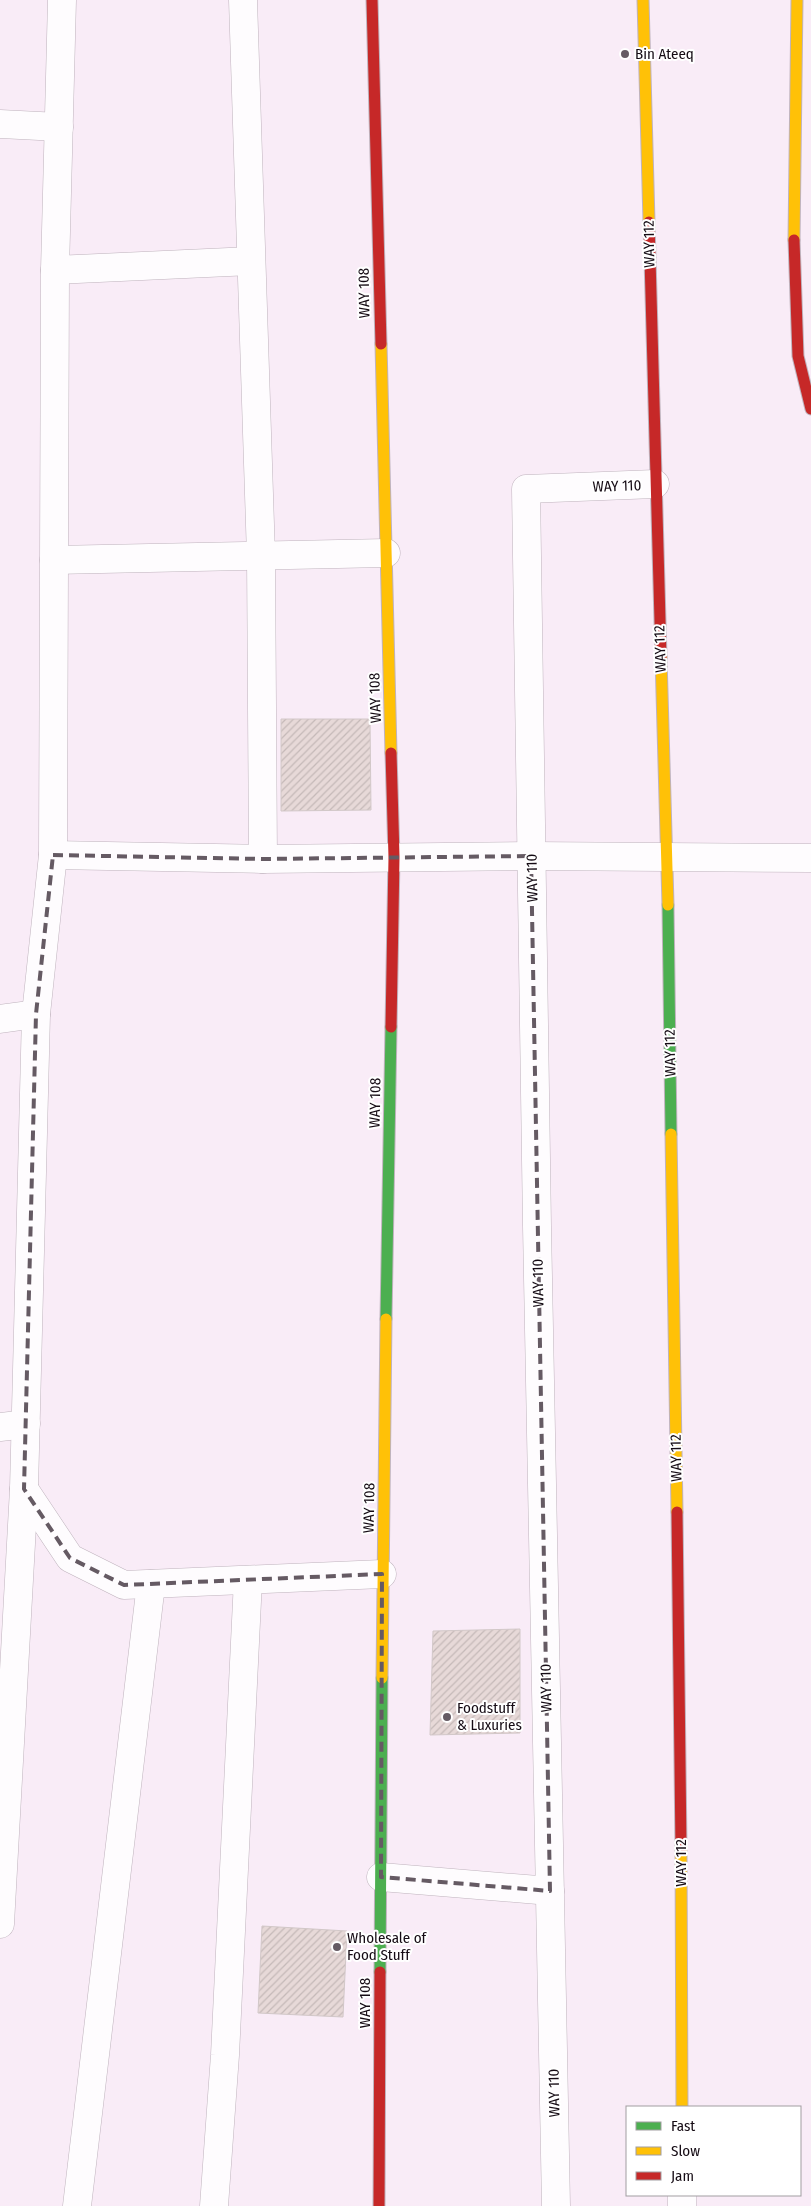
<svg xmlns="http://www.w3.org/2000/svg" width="811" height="2206" font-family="'Fira Sans Condensed',sans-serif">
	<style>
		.building { fill: url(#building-hatch); stroke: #d2c8c8 }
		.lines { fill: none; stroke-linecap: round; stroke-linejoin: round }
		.street-casing { stroke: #bfb3bd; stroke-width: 29 }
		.fast-casing { stroke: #bfb3bd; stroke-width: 13 }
		.slow-casing { stroke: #bfb3bd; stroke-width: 13 }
		.jam-casing { stroke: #bfb3bd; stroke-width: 13 }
		.street { stroke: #fefcfe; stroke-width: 28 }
		.fast { stroke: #4caf50; stroke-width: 11 }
		.slow { stroke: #ffc107; stroke-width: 11 }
		.jam { stroke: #c62828; stroke-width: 11 }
		.marked { fill: none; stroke: #655a63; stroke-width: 4; stroke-dasharray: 10 6; stroke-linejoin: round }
		.poi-dot { fill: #655a63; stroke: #fff; stroke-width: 2 }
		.labels { text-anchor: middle; stroke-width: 4; stroke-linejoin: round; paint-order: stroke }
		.poi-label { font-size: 15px; fill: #150b14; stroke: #fff; text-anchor: start }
		.street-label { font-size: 15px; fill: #150b14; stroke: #fff }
	</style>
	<defs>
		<pattern id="building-hatch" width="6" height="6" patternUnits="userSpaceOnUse" patternTransform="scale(1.25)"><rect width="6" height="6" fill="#e7d9d8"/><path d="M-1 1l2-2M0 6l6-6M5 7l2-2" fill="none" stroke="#c5b9b8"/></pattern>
	</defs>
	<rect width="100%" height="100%" fill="#f9ecf7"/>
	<g class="building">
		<path d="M 281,719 L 370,719 L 371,810 L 281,811 Z"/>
		<path d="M 520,1629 L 520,1733 L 430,1735 L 433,1631 Z"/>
		<path d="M 262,1926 L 347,1931 L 343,2017 L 258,2013 Z"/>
	</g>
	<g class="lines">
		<defs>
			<g id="street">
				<path d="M 243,0 L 261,556 L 263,859"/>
				<path d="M 0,124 L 59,127"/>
				<path d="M 55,270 L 251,261"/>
				<path d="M 54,560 L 386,553"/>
				<path d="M 53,855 L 263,859 L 531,856 L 811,858"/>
				<path d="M 0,1019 L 36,1014"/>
				<path d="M 0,1427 L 26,1424"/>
				<path d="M 24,1489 L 70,1558 L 124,1585 L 382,1574"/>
				<path d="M 381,1877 L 550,1891"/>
				<path d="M 0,1924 L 24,1489 L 36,1014 L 53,855 L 55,270 L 62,0"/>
				<path d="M 682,2195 L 682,2206"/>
				<path d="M 77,2206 L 151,1584"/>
				<path d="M 214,2206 L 225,2055 L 248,1580"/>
				<path d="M 556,2206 L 537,1226 L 526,489 L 655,484"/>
			</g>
			<g id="fast">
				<path d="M 668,905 L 671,1134"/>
				<path d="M 386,1319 L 391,1027"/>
				<path d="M 380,1972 L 382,1678"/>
			</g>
			<g id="slow">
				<path d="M 643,0 L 649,222"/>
				<path d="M 794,240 L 797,0"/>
				<path d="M 381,344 L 391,753"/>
				<path d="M 661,657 L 668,905"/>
				<path d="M 671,1134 L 677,1512"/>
				<path d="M 382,1678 L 386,1319"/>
				<path d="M 681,1848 L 682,2107"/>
			</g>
			<g id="jam">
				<path d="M 372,0 L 381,344"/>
				<path d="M 649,222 L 661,657"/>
				<path d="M 794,240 L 798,356 L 811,409"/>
				<path d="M 391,1027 L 394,857 L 391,753"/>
				<path d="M 677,1512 L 681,1848"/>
				<path d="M 379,2206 L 380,1972"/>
			</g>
		</defs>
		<use href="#street" class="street-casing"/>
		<use href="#fast" class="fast-casing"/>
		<use href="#slow" class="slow-casing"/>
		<use href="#jam" class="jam-casing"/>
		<use href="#street" class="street"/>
		<use href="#fast" class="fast"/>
		<use href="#slow" class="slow"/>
		<use href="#jam" class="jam"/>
	</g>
	<path class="marked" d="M 53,855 L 263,859 L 531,856 L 550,1891 L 381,1877 L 382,1574 L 124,1585 L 70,1558 L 24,1489 L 36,1014 Z"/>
	<g class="poi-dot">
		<circle cx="625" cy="54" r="5"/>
		<circle cx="447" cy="1717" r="5"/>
		<circle cx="337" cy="1947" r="5"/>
	</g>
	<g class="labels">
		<g class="poi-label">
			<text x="635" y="59">Bin Ateeq</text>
			<text x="457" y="1713">Foodstuff<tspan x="457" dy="17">&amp; Luxuries</tspan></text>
			<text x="347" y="1943">Wholesale of<tspan x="347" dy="17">Food Stuff</tspan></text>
		</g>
		<g class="street-label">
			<text transform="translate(649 244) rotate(-91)" y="5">WAY 112</text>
			<text transform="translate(364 293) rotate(-91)" y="5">WAY 108</text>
			<text transform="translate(617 486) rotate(-2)" y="5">WAY 110</text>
			<text transform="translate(660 649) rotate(-92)" y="5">WAY 112</text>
			<text transform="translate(375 698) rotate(-92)" y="5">WAY 108</text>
			<text transform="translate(532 878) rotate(-91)" y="5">WAY 110</text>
			<text transform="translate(670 1053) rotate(-91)" y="5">WAY 112</text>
			<text transform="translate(375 1103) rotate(-89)" y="5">WAY 108</text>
			<text transform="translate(538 1283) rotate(-91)" y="5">WAY 110</text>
			<text transform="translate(676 1458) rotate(-91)" y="5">WAY 112</text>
			<text transform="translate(369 1508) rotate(-89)" y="5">WAY 108</text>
			<text transform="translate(546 1688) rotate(-91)" y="5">WAY 110</text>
			<text transform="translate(681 1863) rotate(-90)" y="5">WAY 112</text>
			<text transform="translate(365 2003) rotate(-90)" y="5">WAY 108</text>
			<text transform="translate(554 2093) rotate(-91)" y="5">WAY 110</text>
		</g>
	</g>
	<rect x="626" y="2106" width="175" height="90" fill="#ffffff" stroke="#a19da1"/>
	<rect x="636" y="2122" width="25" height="8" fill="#4caf50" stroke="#a19da1"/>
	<text x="671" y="2131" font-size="15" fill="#150b14">Fast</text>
	<rect x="636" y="2147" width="25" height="8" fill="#ffc107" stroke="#a19da1"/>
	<text x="671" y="2156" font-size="15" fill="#150b14">Slow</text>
	<rect x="636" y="2172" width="25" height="8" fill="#c62828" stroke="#a19da1"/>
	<text x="671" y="2181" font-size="15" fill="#150b14">Jam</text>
</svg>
